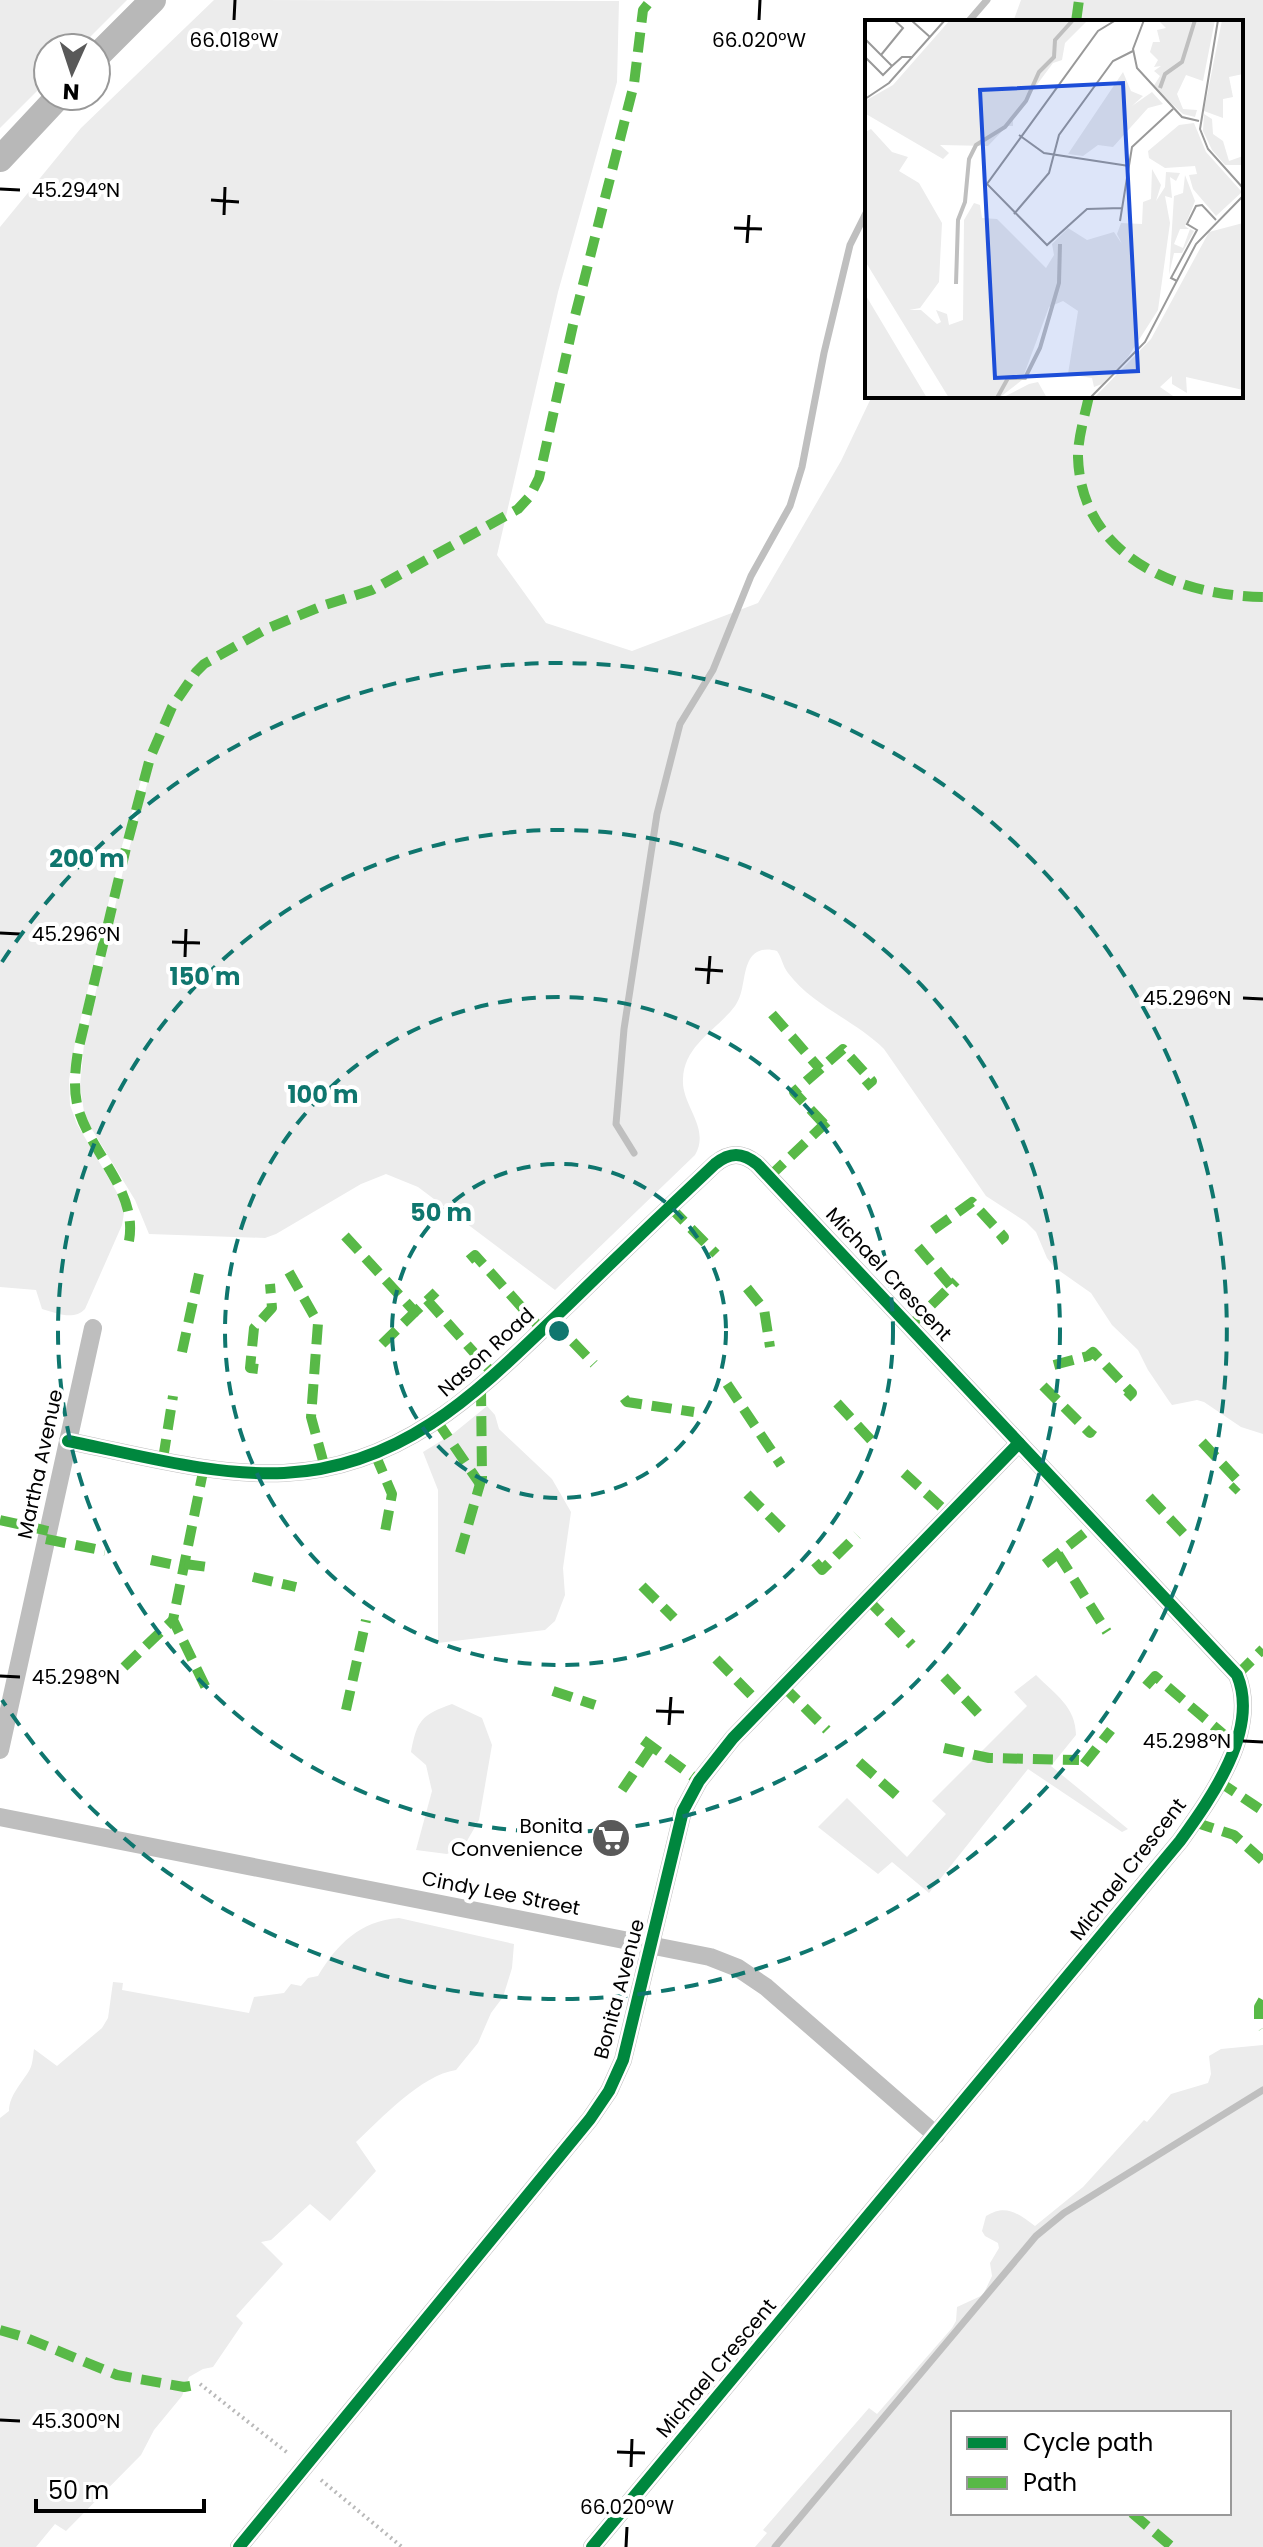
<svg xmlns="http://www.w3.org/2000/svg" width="1263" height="2547" font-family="Poppins,sans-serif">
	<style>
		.green { fill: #ececec; fill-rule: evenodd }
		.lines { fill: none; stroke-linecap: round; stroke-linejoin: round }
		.stream { stroke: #bfbfbf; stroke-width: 7 }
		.path { stroke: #b9b9b9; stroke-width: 4; stroke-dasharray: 2 4; stroke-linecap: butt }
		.street { stroke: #bebebe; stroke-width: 18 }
		.secondary { stroke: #b8b8b8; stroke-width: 26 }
		.quiet { stroke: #58b947; stroke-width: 10; stroke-dasharray: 20 10; stroke-linecap: butt }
		.cycleway-casing { stroke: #fff; stroke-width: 17 }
		.cycleway { stroke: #00873e; stroke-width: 12 }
		.ticks { fill: none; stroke: #000; stroke-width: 3 }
		.ring { fill: none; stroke: #0f766e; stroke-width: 4; stroke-dasharray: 14 10 }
		.labels { text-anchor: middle; stroke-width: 8; stroke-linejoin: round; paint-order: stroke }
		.street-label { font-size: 20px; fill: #000; stroke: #fff }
		.poi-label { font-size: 20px; fill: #000; stroke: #fff; text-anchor: end }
		.inset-river { fill: none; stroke: #bfbfbf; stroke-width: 4 }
		.inset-road { fill: none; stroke: #999; stroke-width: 2 }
		.view { fill: #1d4ed8; fill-opacity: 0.15; stroke: #1d4ed8; stroke-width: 4 }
		.inset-edge { fill: none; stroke: #000; stroke-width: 4 }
		.ticks-label { font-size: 20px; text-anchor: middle; fill: #000; stroke: #fff; stroke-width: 8; stroke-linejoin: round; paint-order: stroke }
		.centre { fill: #0f766e; stroke: #fff; stroke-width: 4 }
		.ring-label { font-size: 24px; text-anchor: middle; font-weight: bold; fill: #0f766e; stroke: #fff; stroke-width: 8; stroke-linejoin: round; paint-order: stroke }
	</style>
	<rect width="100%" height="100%" fill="#fff"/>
	<g class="green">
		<path d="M 0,0 L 127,0 L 79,48 L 48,48 L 48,80 L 0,128 Z"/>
		<path d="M 214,0 L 619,1 L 617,82 L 558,292 L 497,555 L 546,623 L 632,651 L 758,603 L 841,461 L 872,396 L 1241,396 L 1241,22 L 1013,22 L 1021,0 L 1263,0 L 1263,1434 L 1241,1427 L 1204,1402 L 1197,1400 L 1172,1405 L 1169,1401 L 1148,1370 L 1138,1350 L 1112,1325 L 1091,1293 L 1054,1267 L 1047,1258 L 1036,1232 L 1026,1222 L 986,1196 L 884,1049 C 856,1021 813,1006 788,973 C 783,967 782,958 777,951 C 766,948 756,949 750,959 C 742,973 745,992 735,1006 C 717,1030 684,1045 683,1079 C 681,1105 711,1128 695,1155 L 555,1290 L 418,1187 L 386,1174 L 361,1184 L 276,1234 L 265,1238 L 149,1234 L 135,1200 L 85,1118 L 80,1086 L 84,1044 L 123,871 L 153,763 L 147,760 L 122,846 L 75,1043 L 69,1080 L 70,1105 L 77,1124 L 122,1201 L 124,1213 L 122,1225 L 85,1309 C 74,1321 56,1313 42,1309 L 36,1290 L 0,1287 L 0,227 L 81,128 Z"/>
		<path d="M 487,1406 L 495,1415 L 499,1429 L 552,1479 L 571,1512 L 563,1568 L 565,1595 L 555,1621 L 545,1630 L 438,1643 L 438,1490 L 423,1452 L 454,1433 Z"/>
		<path d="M 1036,1675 C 1055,1694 1076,1707 1076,1735 L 1051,1766 L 1128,1829 L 1122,1832 L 1028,1769 L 929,1893 L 892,1862 L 878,1874 L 818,1827 L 847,1798 L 907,1857 L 946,1814 L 932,1801 L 1027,1706 L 1014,1692 Z"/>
		<path d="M 452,1704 L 482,1718 L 492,1745 L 479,1820 L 464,1846 L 447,1854 L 416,1850 L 432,1791 L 426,1765 L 411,1752 C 417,1721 421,1715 452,1704 Z"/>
		<path d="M 399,1918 L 514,1944 L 512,1968 L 503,1997 L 491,2013 L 478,2043 L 456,2070 C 421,2075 381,2119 356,2142 L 376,2171 L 330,2221 L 310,2204 L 271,2240 L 261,2242 L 283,2264 L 236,2316 L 243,2323 L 213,2367 L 203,2369 L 189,2377 L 182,2396 L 154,2430 L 141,2455 L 66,2531 L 55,2524 L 36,2547 L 0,2547 L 0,2118 L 9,2111 C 9,2095 23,2082 30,2069 C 33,2063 33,2055 34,2049 L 57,2066 L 102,2028 L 108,2018 L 113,1982 L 123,1983 L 122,1990 L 249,2013 L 254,1997 L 284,1993 L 291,1984 L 301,1986 L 308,1978 L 318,1976 C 337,1944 360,1921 399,1918 Z"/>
		<path d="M 1263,2045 L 1263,2547 L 755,2547 L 767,2533 L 763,2530 L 869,2408 L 877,2414 L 952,2328 L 956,2321 L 957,2307 L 983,2295 L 992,2276 L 990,2263 L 999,2248 L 998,2243 L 985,2236 L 982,2231 L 986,2216 C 1007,2203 1018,2214 1035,2226 L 1083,2187 L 1144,2120 L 1147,2122 L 1171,2094 L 1208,2083 L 1211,2074 L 1209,2056 L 1221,2049 ZM 953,2413 L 1229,2413 L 1229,2513 L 953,2513 Z"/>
	</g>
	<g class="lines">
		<g class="stream">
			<path d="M 968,22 L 987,0"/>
			<path d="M 634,1153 L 616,1124 L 624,1029 L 657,814 L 680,724 L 713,670 L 751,576 L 790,506 L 802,467 L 824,353 L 850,245 L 867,211"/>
			<path d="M 775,2547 L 1036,2236 L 1064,2213 L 1263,2090"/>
		</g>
		<g class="path">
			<path d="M 200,2384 L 289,2454"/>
			<path d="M 321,2480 L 402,2547"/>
		</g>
		<g class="street">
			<path d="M 68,1441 C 139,1455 212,1476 284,1473 C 410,1467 486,1383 570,1303 C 618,1256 666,1210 715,1164 C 730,1152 742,1152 757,1164 L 1237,1675 C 1260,1730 1211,1798 1180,1841 L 592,2547"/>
			<path d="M 0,1750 L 93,1328"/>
			<path d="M 0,1817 L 710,1957 L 738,1968 L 766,1987 L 936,2135"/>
			<path d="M 239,2547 L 590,2119 L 609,2091 L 623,2060 L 683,1811 L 699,1781 L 733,1738 L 1019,1443"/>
		</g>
		<g class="secondary">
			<path d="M 96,57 L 153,0"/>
			<path d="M 0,159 L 59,96"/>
		</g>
		<g class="quiet">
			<path d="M 1076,22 L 1079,0"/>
			<path d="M 1089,396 C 1085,415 1078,437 1078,457 C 1081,556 1177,596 1263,597"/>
			<path d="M 772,1014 L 820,1069"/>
			<path d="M 824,1124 L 794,1092 L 843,1049 L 872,1081 L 865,1087"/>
			<path d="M 769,1177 L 832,1117"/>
			<path d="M 670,1207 L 716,1254"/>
			<path d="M 933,1230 L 972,1202 L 1004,1237 L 999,1241"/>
			<path d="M 345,1236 L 415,1312 L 436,1292"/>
			<path d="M 129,1241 C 138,1191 91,1154 78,1108 C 73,1089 75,1070 78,1051 L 126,848 L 150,758 L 172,707 L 196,672 L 204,664 L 266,629 L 322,606 L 372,590 L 518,509 L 530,496 L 539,478 L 575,316 L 634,84 L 643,10 L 651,0"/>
			<path d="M 918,1247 L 951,1286"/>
			<path d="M 469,1260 L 475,1255 L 542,1330"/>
			<path d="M 289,1272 L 318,1323 L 311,1417 L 325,1468"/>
			<path d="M 747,1288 L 764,1309 L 770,1347"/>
			<path d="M 427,1300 L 494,1375"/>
			<path d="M 552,1320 L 594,1364"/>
			<path d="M 910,1326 L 956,1281"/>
			<path d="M 382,1344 L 415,1312"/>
			<path d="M 182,1352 L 200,1269"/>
			<path d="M 1054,1365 L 1088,1356 L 1093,1352 L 1132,1393 L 1127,1398"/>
			<path d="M 258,1369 L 250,1368 L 254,1328 L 272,1308 L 270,1284"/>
			<path d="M 727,1384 L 781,1465"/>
			<path d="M 1043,1386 L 1090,1433 L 1093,1429"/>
			<path d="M 624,1398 L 627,1402 L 694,1412"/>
			<path d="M 837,1403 L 872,1441"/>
			<path d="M 437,1421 L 480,1484"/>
			<path d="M 1202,1442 L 1240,1483 L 1232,1491"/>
			<path d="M 375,1454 L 392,1494 L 385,1532"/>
			<path d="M 163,1459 L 173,1396"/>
			<path d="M 204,1467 L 173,1620 L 206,1688"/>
			<path d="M 904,1473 L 950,1515"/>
			<path d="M 747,1494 L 783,1530"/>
			<path d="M 1149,1497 L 1184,1534 L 1190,1529"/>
			<path d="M 0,1520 L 48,1531"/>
			<path d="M 46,1539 L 105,1551"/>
			<path d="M 460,1553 L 482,1477 L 481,1388"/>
			<path d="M 1058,1554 L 1107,1632"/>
			<path d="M 151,1560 L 184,1567"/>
			<path d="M 815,1562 L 822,1570 L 857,1535"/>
			<path d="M 185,1564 L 208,1567"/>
			<path d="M 1045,1564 L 1096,1524"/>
			<path d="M 253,1577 L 296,1587"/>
			<path d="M 642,1586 L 674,1618"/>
			<path d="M 867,1599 L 912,1645"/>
			<path d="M 716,1659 L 763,1707"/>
			<path d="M 124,1667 L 173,1620"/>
			<path d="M 1237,1675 L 1263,1649"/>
			<path d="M 944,1677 L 979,1714"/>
			<path d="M 783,1686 L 827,1730"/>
			<path d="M 1146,1686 L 1155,1676 L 1236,1745"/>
			<path d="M 553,1691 L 595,1705"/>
			<path d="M 346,1710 L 366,1620"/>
			<path d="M 643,1740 L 699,1781"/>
			<path d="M 944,1748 L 989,1758 L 1079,1760"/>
			<path d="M 859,1762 L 897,1796"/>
			<path d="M 1084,1764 L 1111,1730"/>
			<path d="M 1218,1781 L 1263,1811"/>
			<path d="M 622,1790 L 652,1746"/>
			<path d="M 1194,1822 L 1234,1835 L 1263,1861"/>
			<path d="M 1263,2000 L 1259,2007 L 1259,2022 L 1263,2028"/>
			<path d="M 0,2330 L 24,2337 L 117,2375 L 184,2387 L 200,2384"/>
			<path d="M 1132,2513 L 1172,2547"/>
		</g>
		<defs>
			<g id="cycleway">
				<path d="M 68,1441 C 139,1455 212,1476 284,1473 C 410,1467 486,1383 570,1303 C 618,1256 666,1210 715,1164 C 730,1152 742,1152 757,1164 L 1237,1675 C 1260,1730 1211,1798 1180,1841 L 592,2547"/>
				<path d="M 239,2547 L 590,2119 L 609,2091 L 623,2060 L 683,1811 L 699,1781 L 733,1738 L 1019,1443"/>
			</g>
		</defs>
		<use href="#cycleway" class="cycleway-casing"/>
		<use href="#cycleway" class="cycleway"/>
	</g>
	<path class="ticks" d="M 234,20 L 235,0M 759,20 L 760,0M 0,189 L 20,190M 211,200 L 239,202M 224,215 L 225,187M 734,228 L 762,229M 747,243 L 749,215M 0,933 L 20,934M 172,942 L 200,943M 185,957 L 186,929M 695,969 L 723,971M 708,984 L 710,956M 1243,998 L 1263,999M 0,1676 L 20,1677M 656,1711 L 684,1712M 669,1725 L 671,1697M 1243,1741 L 1263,1742M 0,2420 L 20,2421M 617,2452 L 645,2453M 631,2467 L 632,2439M 626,2547 L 627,2527"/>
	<g class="ring">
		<circle cx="559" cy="1331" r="167"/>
		<circle cx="559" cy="1331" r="334"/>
		<circle cx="559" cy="1331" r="501"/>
		<path d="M2 962A668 668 0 1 1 2 1700"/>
	</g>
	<defs>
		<symbol id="supermarket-disc" viewBox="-11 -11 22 22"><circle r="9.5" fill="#595959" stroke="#fff"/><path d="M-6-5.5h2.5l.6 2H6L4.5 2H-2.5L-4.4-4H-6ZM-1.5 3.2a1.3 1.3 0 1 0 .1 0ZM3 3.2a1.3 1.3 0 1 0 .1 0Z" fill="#fff"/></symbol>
	</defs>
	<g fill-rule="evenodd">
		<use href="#supermarket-disc" x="589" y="1816" width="44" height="44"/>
	</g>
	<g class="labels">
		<g class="street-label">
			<text transform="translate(889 1274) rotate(47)" y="7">Michael Crescent</text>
			<text transform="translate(486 1352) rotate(-42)" y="7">Nason Road</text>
			<text transform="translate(40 1464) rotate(-78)" y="7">Martha Avenue</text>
			<text transform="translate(1128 1869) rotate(-52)" y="7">Michael Crescent</text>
			<text transform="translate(501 1893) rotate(11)" y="7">Cindy Lee Street</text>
			<text transform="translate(619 1989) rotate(-75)" y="7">Bonita Avenue</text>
			<text transform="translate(716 2368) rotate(-50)" y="7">Michael Crescent</text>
		</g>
		<g class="poi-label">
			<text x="583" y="1833">Bonita<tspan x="583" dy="23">Convenience</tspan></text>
		</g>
	</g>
	<g transform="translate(865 20)">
		<rect width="378" height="378" fill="#fff"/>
		<path d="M 85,0 L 223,0 L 200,23 L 197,40 L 188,43 L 148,97 L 148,106 L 142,106 L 123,126 L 75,125 L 84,133 L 78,139 L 1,94 L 0,81 L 28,65 ZM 293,0 L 350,0 L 338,61 L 321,55 L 312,74 L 318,89 L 332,90 L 330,97 L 318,94 L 288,67 L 295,56 L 289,51 L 296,46 L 289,47 L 293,40 L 285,32 L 288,22 L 295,22 L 292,10 L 301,8 ZM 357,0 L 378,0 L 378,54 L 364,57 L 368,77 L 358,79 L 358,98 L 339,91 ZM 258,52 L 266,71 L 278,76 L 267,86 L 287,72 L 298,84 L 283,88 L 248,127 L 233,125 L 218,136 L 203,134 ZM 339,94 L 347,99 L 348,114 L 358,121 L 364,141 L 378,136 L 378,145 L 360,145 L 347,130 L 338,111 ZM 329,103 L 341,132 L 377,172 L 351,196 L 328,169 L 324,155 L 332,154 L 330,146 L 300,148 L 284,138 L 283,131 L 314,105 ZM 6,109 L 27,132 L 43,137 L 34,151 L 54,163 L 77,203 L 74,262 L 55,288 L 44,290 L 56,290 L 72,304 L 76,302 L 71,290 L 82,294 L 84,305 L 98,300 L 99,200 L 109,183 L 115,185 L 117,198 L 132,199 L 181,248 L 189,235 L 187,224 L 203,208 L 222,220 L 249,212 L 257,224 L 252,214 L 256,203 L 277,204 L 278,182 L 286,179 L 287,149 L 296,165 L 291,181 L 300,167 L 301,152 L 315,153 L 311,161 L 305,157 L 307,178 L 300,176 L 305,203 L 293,290 L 263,337 L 237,364 L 229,367 L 227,358 L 203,354 L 213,291 L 198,281 L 184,287 L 157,360 L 134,378 L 84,378 L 0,241 L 0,112 ZM 320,155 L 330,181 L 320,206 L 324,209 L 315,209 L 309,224 L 318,228 L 325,209 L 329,211 L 317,233 L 309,233 L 304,255 L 309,176 L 318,173 ZM 378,203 L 378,370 L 321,357 L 322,373 L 307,364 L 307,356 L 295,367 L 311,378 L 229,378 L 286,319 L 344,212 ZM 0,274 L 62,378 L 0,378 ZM 173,362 L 182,378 L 137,378 L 164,364 Z" fill="#ececec"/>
		<path class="inset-river" d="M 295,68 L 300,54 L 317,42 L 330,0M 91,264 L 93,200 L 100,182 L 104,139 L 111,125 L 140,107 L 161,81 L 174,52 L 189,37 L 190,20 L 208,0M 132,378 L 143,358 L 160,358 L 175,328 L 194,263 L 195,224"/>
		<path class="inset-road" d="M 46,0 L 65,17M 251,0 L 233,11 L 122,164 L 182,225 L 222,189 L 257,188M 279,0 L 268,29 L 272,48 L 317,97 L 334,101M 353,0 L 335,109 L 343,129 L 378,168M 0,19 L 27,46 L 18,55 L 0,37M 16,35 L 38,8 L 29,0M 27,46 L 37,37 L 48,37M 0,79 L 24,63 L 80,0M 154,115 L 179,133 L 264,146M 149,194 L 184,153 L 194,115 L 248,41 L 268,31M 255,201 L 267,127 L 308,89M 312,261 L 306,258 L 332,210 L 322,204 L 331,186 L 337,185 L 351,200M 225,378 L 280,322 L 331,224 L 378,176"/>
		<path class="view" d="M 258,63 L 273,351 L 130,358 L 115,70 Z"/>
		<rect width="378" height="378" class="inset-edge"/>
	</g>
	<g class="ticks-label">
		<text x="234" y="47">66.018°W</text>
		<text x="759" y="47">66.020°W</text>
		<text x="76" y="197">45.294°N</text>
		<text x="76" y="941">45.296°N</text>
		<text x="1187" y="1005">45.296°N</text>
		<text x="76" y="1684">45.298°N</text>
		<text x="1187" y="1748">45.298°N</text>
		<text x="76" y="2428">45.300°N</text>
		<text x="627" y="2514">66.020°W</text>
	</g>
	<circle cx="559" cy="1331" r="12" class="centre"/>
	<g class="ring-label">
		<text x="87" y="867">200 m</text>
		<text x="205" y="985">150 m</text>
		<text x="323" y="1103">100 m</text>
		<text x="441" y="1221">50 m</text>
	</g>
	<rect x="951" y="2411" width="280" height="104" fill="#ffffff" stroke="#999999" stroke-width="2"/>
	<rect x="967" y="2437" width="40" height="12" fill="#00873e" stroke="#999999" stroke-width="2"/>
	<text x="1023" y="2451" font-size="24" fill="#000000">Cycle path</text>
	<rect x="967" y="2477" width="40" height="12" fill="#58b947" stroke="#999999" stroke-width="2"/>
	<text x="1023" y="2491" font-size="24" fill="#000000">Path</text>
	<g transform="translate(72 72) rotate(183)"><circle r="38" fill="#ffffff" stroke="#999999" stroke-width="2"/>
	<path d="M0-6L14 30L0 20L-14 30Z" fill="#595959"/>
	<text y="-12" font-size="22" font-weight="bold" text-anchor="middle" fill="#000000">N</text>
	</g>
	<path d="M36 2499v12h168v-12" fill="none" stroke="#000000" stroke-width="4"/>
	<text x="48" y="2499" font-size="24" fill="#000000" stroke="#ffffff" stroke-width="6" paint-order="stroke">50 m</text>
</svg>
